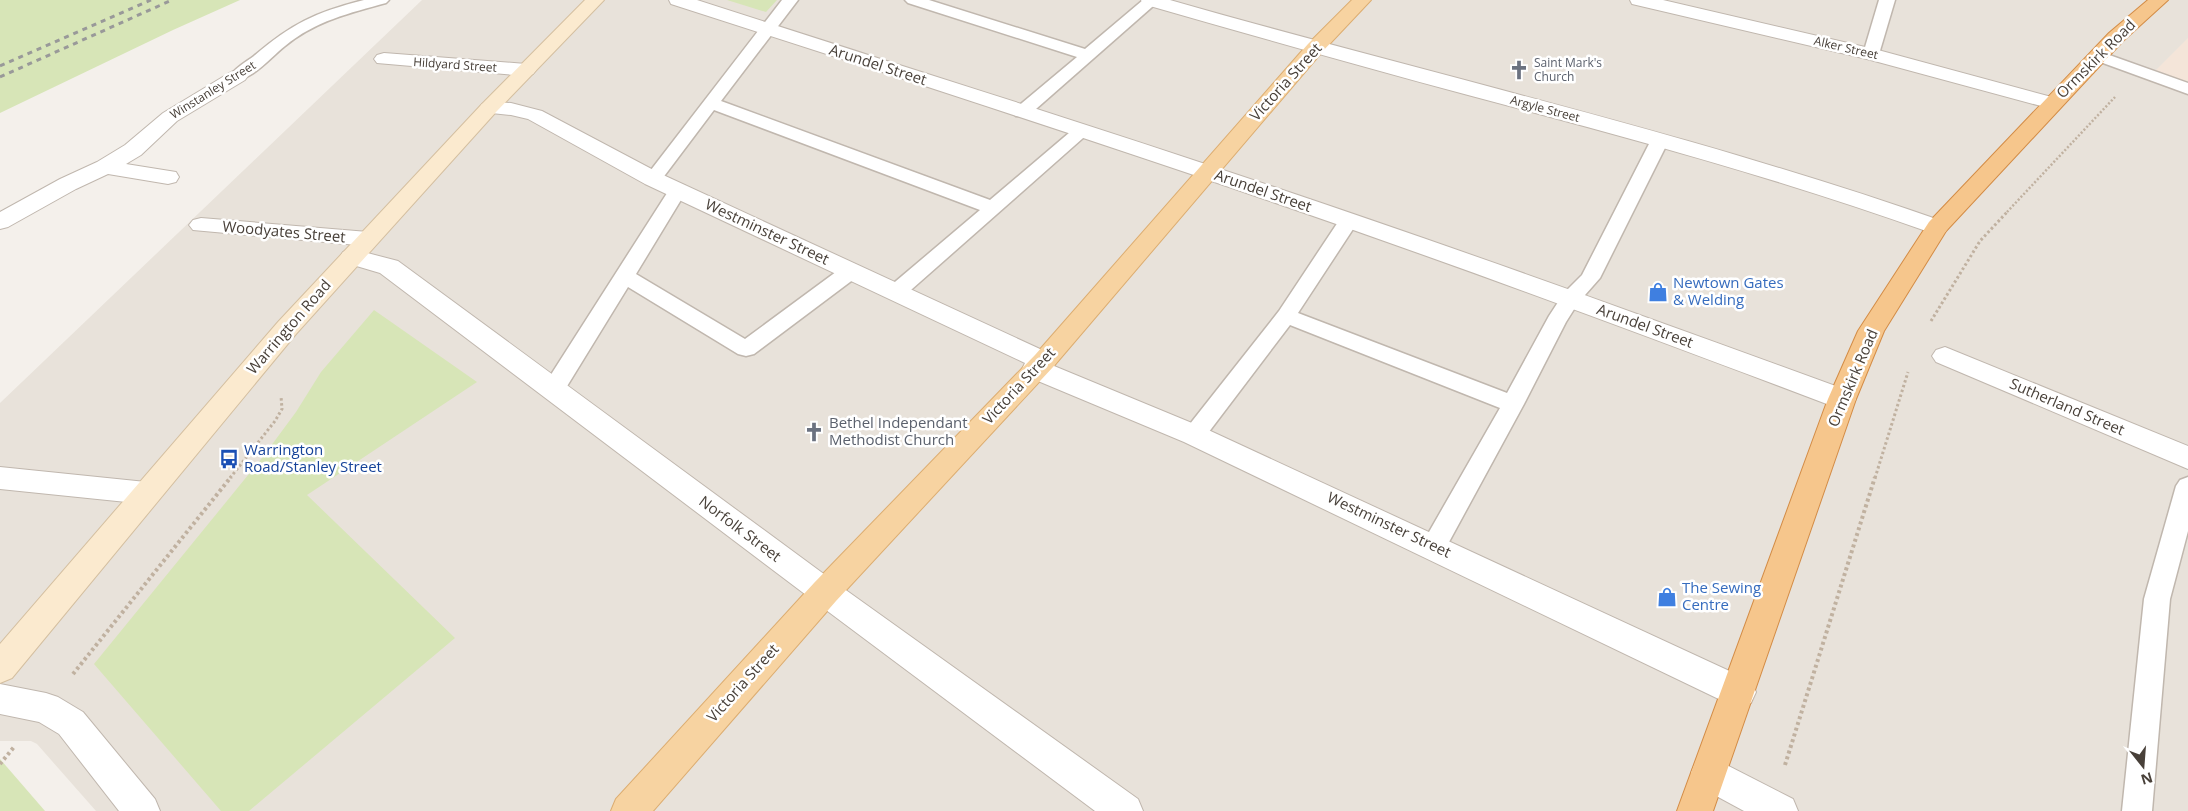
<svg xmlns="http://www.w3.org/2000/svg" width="2188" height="811" font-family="'Open Sans',sans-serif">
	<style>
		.residential { fill: #e8e2da }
		.commercial { fill: #f4e5d9 }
		.green { fill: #d7e5b7 }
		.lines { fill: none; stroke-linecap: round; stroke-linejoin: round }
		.service-casing { stroke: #c0b7ae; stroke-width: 3 }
		.minor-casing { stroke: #c0b7ae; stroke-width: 2 }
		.secondary-casing { stroke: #d4bfa0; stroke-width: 2 }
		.primary-casing { stroke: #dcad71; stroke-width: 2 }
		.trunk-casing { stroke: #d38c46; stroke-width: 2 }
		.path-far2 { stroke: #c0b1a0; stroke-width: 2.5; stroke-dasharray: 2 2; stroke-linecap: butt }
		.path-far1 { stroke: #c0b1a0; stroke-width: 3; stroke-dasharray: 2.5 2.5; stroke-linecap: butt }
		.path { stroke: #c0b1a0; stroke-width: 4; stroke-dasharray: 3 3; stroke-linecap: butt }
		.service { fill: #fff; fill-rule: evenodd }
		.minor { fill: #fff; fill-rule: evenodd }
		.secondary { fill: #fbeacf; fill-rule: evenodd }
		.primary { fill: #f7d3a1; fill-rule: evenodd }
		.trunk { fill: #f6c68c; fill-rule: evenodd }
		.rail { stroke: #999; stroke-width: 3; stroke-dasharray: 5 5; stroke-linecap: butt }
		.labels { text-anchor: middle; stroke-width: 5; stroke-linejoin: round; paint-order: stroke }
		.far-street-label { font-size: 12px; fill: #484039; stroke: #fff }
		.far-worship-label { font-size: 12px; fill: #5b616d; stroke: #fff; text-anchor: start }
		.street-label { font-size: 15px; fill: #484039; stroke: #fff }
		.shop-label { font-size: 15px; fill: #366cbe; stroke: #fff; text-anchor: start }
		.worship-label { font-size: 15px; fill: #5b616d; stroke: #fff; text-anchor: start }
		.transit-label { font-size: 15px; fill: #164399; stroke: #fff; text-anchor: start }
	</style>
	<rect width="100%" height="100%" fill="#f4f0eb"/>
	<path class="residential" d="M 422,0 L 2188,0 L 2188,811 L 96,811 L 37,744 L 31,741 L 0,741 L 0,403 Z"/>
	<path class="commercial" d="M 2188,38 L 2188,95 L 2146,80 Z"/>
	<g class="green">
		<path d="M 0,0 L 240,0 L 173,30 L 0,113 Z"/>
		<path d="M 727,0 L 777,0 L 766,12 Z"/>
		<path d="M 374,310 L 477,382 L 307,495 L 455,638 L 249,811 L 221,811 L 94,664 L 262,458 L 296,412 L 321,372 Z"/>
		<path d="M 0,759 L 45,811 L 0,811 Z"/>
	</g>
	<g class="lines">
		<defs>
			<g id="service">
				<path d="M 364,0 L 389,0 L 386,3 C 350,13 315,21 285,46 C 272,56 249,84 232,79 L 230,76 C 235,68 246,62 254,56 C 291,24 316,12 364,0 Z"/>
				<path d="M 782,0 L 798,0 L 721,101 L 990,200 L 1076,127 L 1082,126 L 1088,127 L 1091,131 L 903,297 L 896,299 L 889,297 L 886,292 L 889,287 L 980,210 L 714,110 L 659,183 L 653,185 L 647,183 L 644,179 Z"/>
				<path d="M 905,0 L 929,0 L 1085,49 L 1143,0 L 1160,0 L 1028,116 L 1016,116 L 1013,112 L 1016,108 L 1077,57 L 908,3 Z"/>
				<path d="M 1879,0 L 1895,0 L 1879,54 L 1877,57 L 1865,57 L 1863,54 Z"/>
				<path d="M 2098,51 L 2188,83 L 2188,94 L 2092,59 L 2090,56 L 2092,53 Z"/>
				<path d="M 1660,135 L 1666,136 L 1669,140 L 1600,278 L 1578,303 L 1566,322 L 1524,404 L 1443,553 L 1434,556 L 1425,553 L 1421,546 L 1500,408 L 1290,325 L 1202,441 L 1194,443 L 1186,441 L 1182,435 L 1186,429 L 1279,311 L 1342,216 L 1349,214 L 1356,216 L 1359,220 L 1298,313 L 1507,393 L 1549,316 L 1564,293 L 1582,275 L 1651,140 L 1654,136 Z"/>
				<path d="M 678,184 L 685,186 L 687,190 L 636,274 L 745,339 L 844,266 L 851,265 L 858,266 L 861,271 L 858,276 L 754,354 L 746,356 L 738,354 L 628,287 L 561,396 L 553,398 L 545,396 L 542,390 L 545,384 L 669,190 L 671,186 Z"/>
				<path d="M 2188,477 L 2188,531 L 2170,599 L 2152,811 L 2122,811 L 2144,599 L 2176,486 L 2180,480 Z"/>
			</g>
			<g id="minor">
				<path d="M 669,0 L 697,0 C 889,62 1082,122 1274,187 C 1468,252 1660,322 1852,392 L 1856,399 L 1852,406 L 1842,409 L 1832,406 C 1642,334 1451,263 1258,197 C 1063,130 867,67 671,4 Z"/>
				<path d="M 1141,0 L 1170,0 C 1428,74 1692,133 1945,222 L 1949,227 L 1945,232 L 1937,234 L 1929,232 C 1778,178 1623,136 1468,95 C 1360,66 1251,35 1143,4 Z"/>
				<path d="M 1630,0 L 1663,0 L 1878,50 L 2059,99 L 2062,103 L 2059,107 L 2052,109 L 1867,59 L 1632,4 Z"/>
				<path d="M 384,53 L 526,64 L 533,66 L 536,70 L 533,74 L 526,76 L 377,63 L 374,59 L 377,55 Z"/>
				<path d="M 238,70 L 245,72 L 248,76 L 245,80 L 177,121 L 141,155 L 126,164 L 176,172 L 179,177 L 176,182 L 168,184 L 108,174 L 76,189 L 8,227 L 0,229 L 0,212 L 60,179 L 97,162 L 125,145 L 163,113 L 231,72 Z"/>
				<path d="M 489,102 L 511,103 L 542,111 L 661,174 L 1053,355 L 1057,361 L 1054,366 L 1204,428 L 1751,681 L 1756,692 L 1751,703 L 1739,707 L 1727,703 L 1184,442 L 1026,376 L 1022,369 L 1025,363 L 645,184 L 528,119 L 511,115 L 482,112 L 479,108 L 482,104 Z"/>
				<path d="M 201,218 L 368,232 L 376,234 L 380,239 L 376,244 L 368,246 L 193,230 L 189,225 L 193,220 Z"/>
				<path d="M 352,249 L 398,261 L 836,583 L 1138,799 L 1143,811 L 1095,811 L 814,601 L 380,273 L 343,262 L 340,257 L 343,252 Z"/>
				<path d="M 1945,347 L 2188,446 L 2188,469 L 1936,362 L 1932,356 L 1936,350 Z"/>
				<path d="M 0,467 L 146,482 L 156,485 L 161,493 L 156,501 L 146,504 L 0,489 Z"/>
				<path d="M 0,684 L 46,693 L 58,697 L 83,712 L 155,799 L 160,811 L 119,811 L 59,734 L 39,722 L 0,714 Z"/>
				<path d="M 1709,756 L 1793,799 L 1798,811 L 1744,811 L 1696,785 L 1691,773 L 1696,761 Z"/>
			</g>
			<path id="secondary" d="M 585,0 L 604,0 L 496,112 L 296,334 L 12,678 L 0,683 L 0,644 L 278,322 L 482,104 Z"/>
			<path id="primary" d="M 1352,0 L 1371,0 L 1322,52 L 1053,367 L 836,601 L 653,811 L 611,811 L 616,799 L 814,583 L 1035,355 L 1308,44 Z"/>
			<path id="trunk" d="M 2148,0 L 2168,0 L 2123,41 L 1946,231 L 1884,331 L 1856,399 L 1713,811 L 1677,811 L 1828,399 L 1858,331 L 1929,222 L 2109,33 Z"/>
		</defs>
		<use href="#service" class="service-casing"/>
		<use href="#minor" class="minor-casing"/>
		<use href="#secondary" class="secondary-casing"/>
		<use href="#primary" class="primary-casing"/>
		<use href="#trunk" class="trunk-casing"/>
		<path class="path-far2" d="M 2007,212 L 2115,97"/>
		<g class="path-far1">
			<path d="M 1931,321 L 1980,241 L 2008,211"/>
			<path d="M 230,478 L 275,421 L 282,409 L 281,396"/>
			<path d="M 1875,478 L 1908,372"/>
		</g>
		<g class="path">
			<path d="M 73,674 L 231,477"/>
			<path d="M 0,764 L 14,747"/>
			<path d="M 1785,765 L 1875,477"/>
		</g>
		<use href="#service" class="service"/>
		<use href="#minor" class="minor"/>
		<use href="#secondary" class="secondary"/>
		<use href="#primary" class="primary"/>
		<use href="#trunk" class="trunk"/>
		<g class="rail">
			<path d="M 0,66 L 151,0"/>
			<path d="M 0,77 L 172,0"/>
		</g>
	</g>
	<defs>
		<symbol id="church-bare" viewBox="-9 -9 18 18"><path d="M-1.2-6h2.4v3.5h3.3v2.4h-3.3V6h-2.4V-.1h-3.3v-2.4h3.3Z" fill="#6b7280" stroke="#fff" stroke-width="2.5" paint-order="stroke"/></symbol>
		<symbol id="shop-bare" viewBox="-9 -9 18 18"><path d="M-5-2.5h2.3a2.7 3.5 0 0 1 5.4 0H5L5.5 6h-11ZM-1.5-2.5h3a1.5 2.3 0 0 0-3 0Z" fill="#3f7fe0" stroke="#fff" stroke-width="2.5" paint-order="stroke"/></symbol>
		<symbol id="bus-bare" viewBox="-9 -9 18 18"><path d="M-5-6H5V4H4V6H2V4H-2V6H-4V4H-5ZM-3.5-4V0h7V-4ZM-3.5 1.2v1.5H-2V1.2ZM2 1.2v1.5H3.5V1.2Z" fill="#1a4fb4" stroke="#fff" stroke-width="2.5" paint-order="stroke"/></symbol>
	</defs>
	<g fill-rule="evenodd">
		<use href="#church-bare" x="1505" y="56" width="28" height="28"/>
		<use href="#shop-bare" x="1644" y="278" width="28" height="28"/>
		<use href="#church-bare" x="800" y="418" width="28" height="28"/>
		<use href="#bus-bare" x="215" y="445" width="28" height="28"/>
		<use href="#shop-bare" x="1653" y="583" width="28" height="28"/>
	</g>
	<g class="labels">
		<g class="far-street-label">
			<text transform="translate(1846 48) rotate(13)" y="4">Alker Street</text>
			<text transform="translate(455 65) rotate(4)" y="4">Hildyard Street</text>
			<text transform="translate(213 90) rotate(-32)" y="4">Winstanley Street</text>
			<text transform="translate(1545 109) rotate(15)" y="4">Argyle Street</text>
		</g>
		<g class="far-worship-label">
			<text x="1534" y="67">Saint Mark's<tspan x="1534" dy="14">Church</tspan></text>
		</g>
		<g class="street-label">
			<text transform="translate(2096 59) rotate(-45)" y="5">Ormskirk Road</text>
			<text transform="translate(878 65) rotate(18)" y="5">Arundel Street</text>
			<text transform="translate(1286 82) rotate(-48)" y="5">Victoria Street</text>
			<text transform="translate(1263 191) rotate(19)" y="5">Arundel Street</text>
			<text transform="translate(284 232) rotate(5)" y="5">Woodyates Street</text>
			<text transform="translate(767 232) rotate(25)" y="5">Westminster Street</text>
			<text transform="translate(1645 326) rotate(20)" y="5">Arundel Street</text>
			<text transform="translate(289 327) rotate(-49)" y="5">Warrington Road</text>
			<text transform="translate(1853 378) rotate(-67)" y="5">Ormskirk Road</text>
			<text transform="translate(1019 386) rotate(-47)" y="5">Victoria Street</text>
			<text transform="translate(2067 407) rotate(23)" y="5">Sutherland Street</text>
			<text transform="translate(1389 525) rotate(25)" y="5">Westminster Street</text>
			<text transform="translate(740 529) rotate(37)" y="5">Norfolk Street</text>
			<text transform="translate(743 683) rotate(-48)" y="5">Victoria Street</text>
		</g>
		<g class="shop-label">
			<text x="1673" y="288">Newtown Gates<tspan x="1673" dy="17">&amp; Welding</tspan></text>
			<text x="1682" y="593">The Sewing<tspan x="1682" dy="17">Centre</tspan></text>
		</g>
		<g class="worship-label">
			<text x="829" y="428">Bethel Independant<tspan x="829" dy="17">Methodist Church</tspan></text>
		</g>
		<g class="transit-label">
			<text x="244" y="455">Warrington<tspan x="244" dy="17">Road/Stanley Street</tspan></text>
		</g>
	</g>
	<g transform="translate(2143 766) rotate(163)" stroke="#ffffff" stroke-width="4" paint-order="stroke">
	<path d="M0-4L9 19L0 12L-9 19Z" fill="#484039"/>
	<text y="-8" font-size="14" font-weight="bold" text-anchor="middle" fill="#484039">N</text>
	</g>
</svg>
